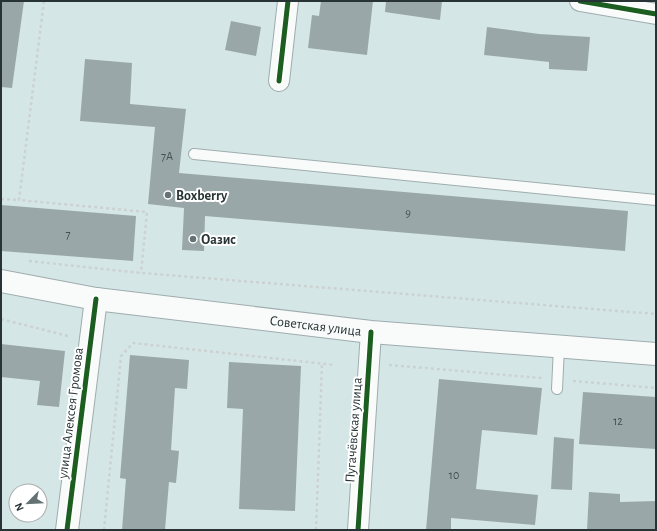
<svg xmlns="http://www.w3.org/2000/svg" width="657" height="531" font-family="'Alegreya Sans',sans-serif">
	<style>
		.building { fill: #9aa7a8 }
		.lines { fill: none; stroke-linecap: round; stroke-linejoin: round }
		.service-casing { stroke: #9facad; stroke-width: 12 }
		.minor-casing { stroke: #9facad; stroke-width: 22 }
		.tertiary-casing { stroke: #9facad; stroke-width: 24 }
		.secondary-casing { stroke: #9facad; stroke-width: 24 }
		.path { stroke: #ccd2d2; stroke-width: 2.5; stroke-dasharray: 3 3; stroke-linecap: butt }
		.service { stroke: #f9fbfb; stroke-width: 10 }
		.minor { stroke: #f9fbfb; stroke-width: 20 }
		.tertiary { stroke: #f9fbfb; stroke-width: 22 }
		.secondary { stroke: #f9fbfb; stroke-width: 22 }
		.cycleway-casing { stroke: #fff; stroke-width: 8 }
		.cycleway { stroke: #1b5e20; stroke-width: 5 }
		.poi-dot { fill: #647273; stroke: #fff; stroke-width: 1.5 }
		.labels { text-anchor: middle; stroke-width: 4; stroke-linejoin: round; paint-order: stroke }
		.number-label { font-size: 12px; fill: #445051 }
		.poi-label { font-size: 14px; font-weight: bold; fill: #273334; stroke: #fff; text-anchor: start }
		.street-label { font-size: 14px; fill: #273334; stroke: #fff }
	</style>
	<rect width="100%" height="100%" fill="#d5e6e7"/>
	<g class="building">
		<path d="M 1,1 L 24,1 L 12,88 L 1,87 Z"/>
		<path d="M 321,1 L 373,1 L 367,55 L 308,48 L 312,15 L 319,16 Z"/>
		<path d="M 386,1 L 442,1 L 440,20 L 385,12 Z"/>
		<path d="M 231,21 L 261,27 L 256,56 L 225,50 Z"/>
		<path d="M 487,27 L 539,34 L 590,37 L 587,71 L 549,69 L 549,62 L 484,55 Z"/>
		<path d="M 85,59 L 132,63 L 130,104 L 186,109 L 179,173 L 628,211 L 625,251 L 205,216 L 204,251 L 182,250 L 184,208 L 148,204 L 155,127 L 80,121 Z"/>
		<path d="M 1,205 L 136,216 L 133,261 L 1,251 Z"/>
		<path d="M 1,344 L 65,351 L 59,407 L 37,405 L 40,381 L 1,377 Z"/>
		<path d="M 130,355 L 189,360 L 187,389 L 175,388 L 171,450 L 179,451 L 176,483 L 169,482 L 165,530 L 122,530 L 126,479 L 120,478 Z"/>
		<path d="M 229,362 L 301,366 L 295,511 L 239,509 L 243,409 L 227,408 Z"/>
		<path d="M 439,379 L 542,388 L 537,435 L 482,430 L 476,489 L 538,495 L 535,525 L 451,518 L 451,530 L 426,530 Z"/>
		<path d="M 583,392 L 656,397 L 656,449 L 579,444 Z"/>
		<path d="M 554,437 L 574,439 L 572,490 L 551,489 Z"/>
		<path d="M 589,492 L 620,494 L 620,502 L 656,501 L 656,530 L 587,530 Z"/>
	</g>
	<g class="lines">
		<defs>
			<g id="service">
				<path d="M 194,154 L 656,200"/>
				<path d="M 557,389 L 559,347"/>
			</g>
			<g id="minor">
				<path d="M 580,1 L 656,14"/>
				<path d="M 279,81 L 288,1"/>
				<path d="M 358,530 L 371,332"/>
			</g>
			<path id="tertiary" d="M 67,530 L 96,299"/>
			<g id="secondary">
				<path id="s1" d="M 1,281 L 96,299 L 371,332 L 656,354"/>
			</g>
		</defs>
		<use href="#service" class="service-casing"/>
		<use href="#minor" class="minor-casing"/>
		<use href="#tertiary" class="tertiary-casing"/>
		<use href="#secondary" class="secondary-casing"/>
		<g class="path">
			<path d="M 44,1 L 19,200 L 147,212 L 141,273"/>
			<path d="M 1,199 L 19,200"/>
			<path d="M 29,261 L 141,273 L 656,314"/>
			<path d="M 1,319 L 68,336"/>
			<path d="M 389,365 L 542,378"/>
			<path d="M 573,381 L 656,388"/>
			<path d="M 104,530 L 121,356 L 133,343 L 335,365"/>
			<path d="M 316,530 L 322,364"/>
		</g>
		<use href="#service" class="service"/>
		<use href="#minor" class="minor"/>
		<use href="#tertiary" class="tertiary"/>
		<use href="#secondary" class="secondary"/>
		<defs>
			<g id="cycleway">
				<path d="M 580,1 L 656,14"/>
				<path d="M 279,81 L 288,1"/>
				<path d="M 67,530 L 96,299"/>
				<path d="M 358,530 L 371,332"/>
			</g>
		</defs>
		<use href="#cycleway" class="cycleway-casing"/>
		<use href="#cycleway" class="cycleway"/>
	</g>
	<g class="poi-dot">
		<circle cx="168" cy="195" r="4"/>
		<circle cx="193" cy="239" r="4"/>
	</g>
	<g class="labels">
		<g class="number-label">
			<text x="167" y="160">7А</text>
			<text x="408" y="217">9</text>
			<text x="68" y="238">7</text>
			<text x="618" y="425">12</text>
			<text x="454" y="479">10</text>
		</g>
		<g class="poi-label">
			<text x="176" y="200">Boxberry</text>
			<text x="201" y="244">Оазис</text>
		</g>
		<g class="street-label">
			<text dy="5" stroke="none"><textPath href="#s1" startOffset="318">Советская улица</textPath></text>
			<text transform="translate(70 413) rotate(-83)" y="5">улица Алексея Громова</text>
			<text transform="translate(353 430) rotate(-86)" y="5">Пугачёвская улица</text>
		</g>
	</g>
	<rect width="657" height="531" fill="none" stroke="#273334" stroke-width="4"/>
	<g transform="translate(28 503) rotate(246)"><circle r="19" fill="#ffffff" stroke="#a9adae"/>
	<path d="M0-3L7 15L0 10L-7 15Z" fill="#647273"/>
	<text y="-6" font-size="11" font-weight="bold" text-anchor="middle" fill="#273334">N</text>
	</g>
</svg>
